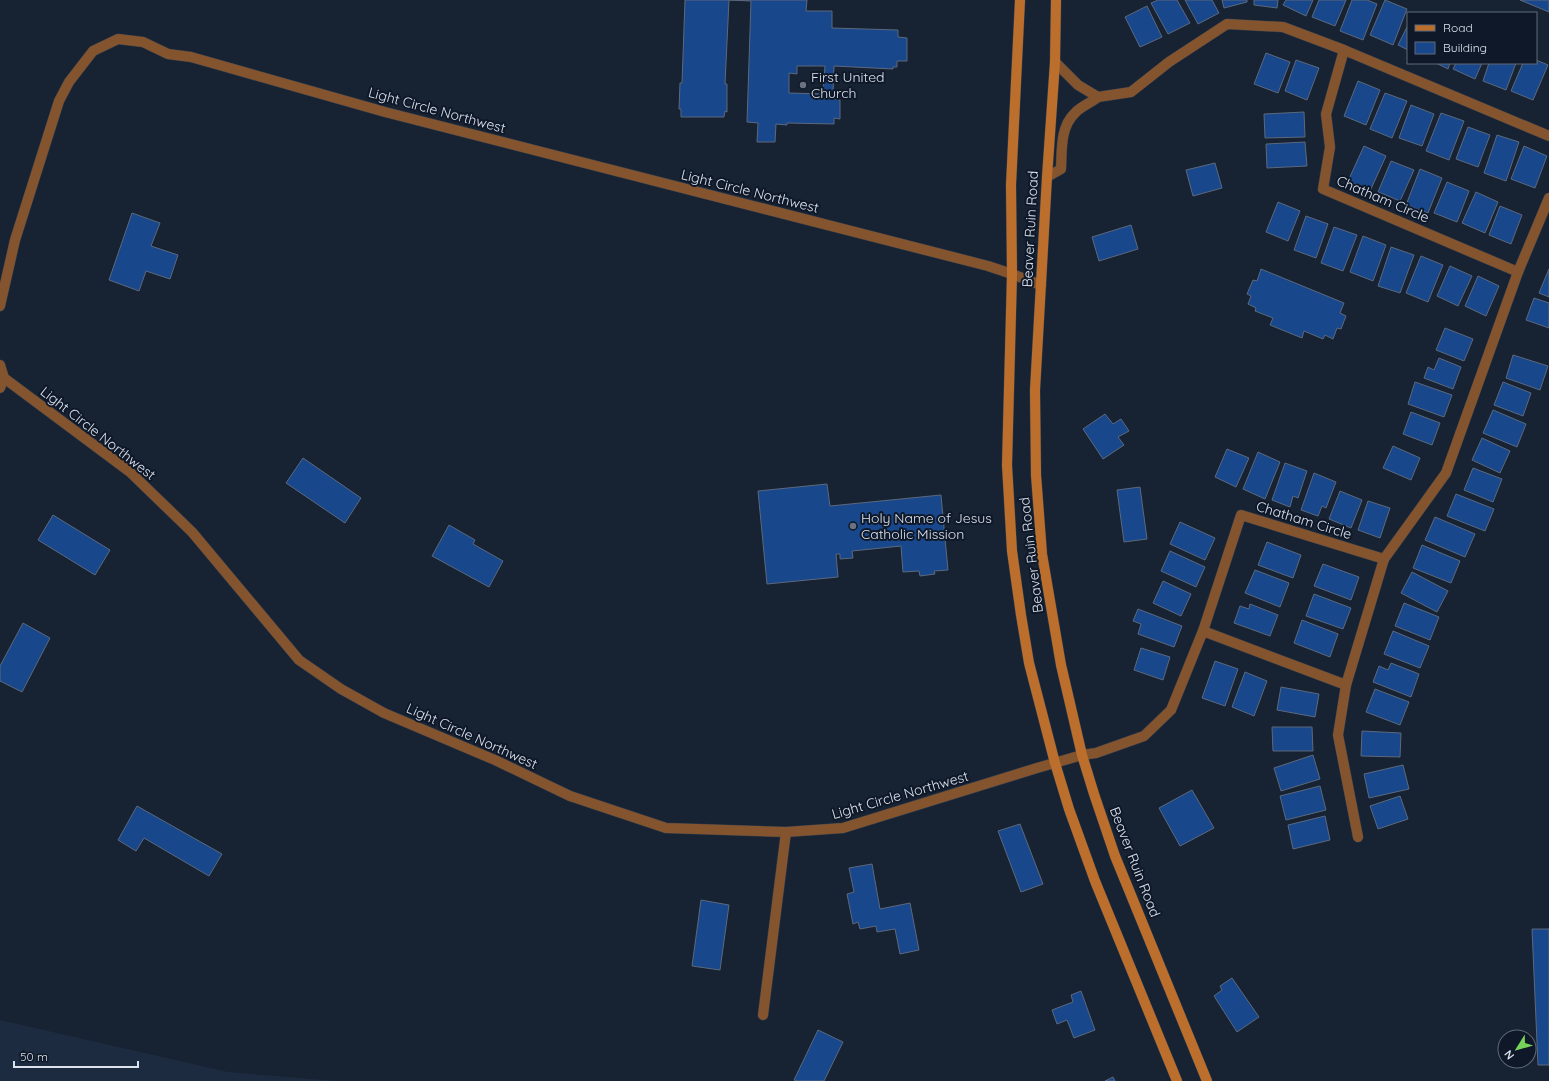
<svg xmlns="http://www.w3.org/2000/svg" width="1549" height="1081" font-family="Quicksand,sans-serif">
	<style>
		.built { fill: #1d2b40 }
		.building { fill: #18478b; stroke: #5c697d; fill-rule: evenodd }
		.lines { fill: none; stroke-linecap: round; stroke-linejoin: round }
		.street-casing { stroke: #323d4c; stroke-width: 11 }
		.secondary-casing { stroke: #323d4c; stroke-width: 11 }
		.street { stroke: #84542e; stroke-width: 10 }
		.secondary { stroke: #bc6f2c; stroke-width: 10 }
		.worship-dot { fill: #6b7280; stroke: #0e1828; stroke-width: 1.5 }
		.labels { text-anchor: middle; stroke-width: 4; stroke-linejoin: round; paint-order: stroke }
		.poi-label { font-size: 14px; fill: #dbe2ed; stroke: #0e1828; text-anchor: start }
		.street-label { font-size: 14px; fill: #dbe2ed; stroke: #0e1828 }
	</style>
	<rect width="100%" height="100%" fill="#172232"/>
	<path class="built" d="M 0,1020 L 228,1072 L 336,1081 L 0,1081 Z"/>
	<g class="building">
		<path d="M 685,0 L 807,0 L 806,11 L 832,11 L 832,28 L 898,30 L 898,37 L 907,38 L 907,61 L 897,61 L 897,67 L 893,67 L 893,69 L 834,66 L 833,95 L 835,95 L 835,99 L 840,100 L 840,119 L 834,118 L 834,124 L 787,123 L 787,125 L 776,124 L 775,142 L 757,142 L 758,123 L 747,122 L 751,1 L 729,0 L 725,84 L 727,84 L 727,112 L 725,111 L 724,117 L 681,117 L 681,109 L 679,109 L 680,83 L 682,83 ZM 797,66 L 825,66 L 823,94 L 789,93 L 789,73 L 797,74 Z"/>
		<path d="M 1158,0 L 1177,0 L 1190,23 L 1168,34 L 1151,3 Z"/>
		<path d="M 1185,0 L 1212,0 L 1219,13 L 1198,24 Z"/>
		<path d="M 1222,0 L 1247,0 L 1247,2 L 1224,8 Z"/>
		<path d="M 1254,0 L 1278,0 L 1277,8 L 1254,5 Z"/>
		<path d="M 1286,0 L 1313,0 L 1306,16 L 1283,5 Z"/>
		<path d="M 1319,0 L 1346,0 L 1335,26 L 1312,17 Z"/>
		<path d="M 1352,0 L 1367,0 L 1377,4 L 1363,40 L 1340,31 Z"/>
		<path d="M 1385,0 L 1407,9 L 1393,45 L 1370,35 Z"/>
		<path d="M 1520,0 L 1549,0 L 1549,12 Z"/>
		<path d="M 1147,6 L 1162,37 L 1140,47 L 1125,17 Z"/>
		<path d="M 1408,25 L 1408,50 L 1398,45 Z"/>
		<path d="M 1266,53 L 1290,62 L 1278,93 L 1254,84 Z"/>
		<path d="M 1296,60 L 1319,68 L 1307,100 L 1285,91 Z"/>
		<path d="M 1536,60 L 1548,65 L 1533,100 L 1511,91 L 1523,63 L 1536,63 Z"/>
		<path d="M 1436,63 L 1450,63 L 1448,69 Z"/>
		<path d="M 1456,63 L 1482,63 L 1475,79 L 1453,69 Z"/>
		<path d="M 1489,63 L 1516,63 L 1506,90 L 1483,81 Z"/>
		<path d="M 1358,81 L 1380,90 L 1366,125 L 1344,116 Z"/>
		<path d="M 1385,93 L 1407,101 L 1392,138 L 1370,129 Z"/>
		<path d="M 1411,105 L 1434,114 L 1422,146 L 1399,138 Z"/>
		<path d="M 1304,112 L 1305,137 L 1265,138 L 1264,114 Z"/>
		<path d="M 1441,113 L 1464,121 L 1449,160 L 1426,151 Z"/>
		<path d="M 1468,127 L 1490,135 L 1478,167 L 1456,159 Z"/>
		<path d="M 1497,135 L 1519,142 L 1506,181 L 1484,173 Z"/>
		<path d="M 1305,142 L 1307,166 L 1267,168 L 1266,144 Z"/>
		<path d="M 1364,146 L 1386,156 L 1370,191 L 1348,181 Z"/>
		<path d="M 1524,146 L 1547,156 L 1535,188 L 1511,179 Z"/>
		<path d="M 1391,161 L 1414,170 L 1400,201 L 1378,192 Z"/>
		<path d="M 1215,163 L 1222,188 L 1193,196 L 1186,170 Z"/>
		<path d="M 1420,169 L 1442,178 L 1428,213 L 1406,205 Z"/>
		<path d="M 1447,182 L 1469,191 L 1457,222 L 1434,213 Z"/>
		<path d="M 1476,192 L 1498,202 L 1485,233 L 1462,223 Z"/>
		<path d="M 1278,202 L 1300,211 L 1288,241 L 1266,232 Z"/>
		<path d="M 1500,206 L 1522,215 L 1511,244 L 1489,235 Z"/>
		<path d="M 132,213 L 160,223 L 151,246 L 178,255 L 170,279 L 146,271 L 139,291 L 109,280 Z"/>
		<path d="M 1306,216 L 1328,224 L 1316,258 L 1294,250 Z"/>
		<path d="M 1131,225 L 1138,249 L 1099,261 L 1092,237 Z"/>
		<path d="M 1334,227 L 1357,235 L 1343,271 L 1321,263 Z"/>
		<path d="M 1363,236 L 1386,245 L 1373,281 L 1350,272 Z"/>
		<path d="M 1391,247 L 1414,255 L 1400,293 L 1378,286 Z"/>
		<path d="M 1421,256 L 1443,265 L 1428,302 L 1406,293 Z"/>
		<path d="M 1450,266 L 1472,276 L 1458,306 L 1437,296 Z"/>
		<path d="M 1261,269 L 1344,303 L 1340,313 L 1346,316 L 1341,329 L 1337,328 L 1333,339 L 1325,335 L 1323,339 L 1304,331 L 1302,338 L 1270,325 L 1273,318 L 1255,311 L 1256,308 L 1248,304 L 1251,296 L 1247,294 L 1253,280 L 1257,281 Z"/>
		<path d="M 1549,269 L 1549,297 L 1539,293 Z"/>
		<path d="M 1478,276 L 1499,286 L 1486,316 L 1465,306 Z"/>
		<path d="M 1534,298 L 1549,303 L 1549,328 L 1526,320 Z"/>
		<path d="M 1445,328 L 1473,339 L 1464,361 L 1436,350 Z"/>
		<path d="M 1513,355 L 1548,366 L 1540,390 L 1506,378 Z"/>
		<path d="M 1439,358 L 1461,367 L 1453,389 L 1424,378 L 1428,367 L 1434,370 Z"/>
		<path d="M 1415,382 L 1452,395 L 1444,417 L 1408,404 Z"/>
		<path d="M 1503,382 L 1531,393 L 1523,416 L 1494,405 Z"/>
		<path d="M 1493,410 L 1526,424 L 1517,447 L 1483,433 Z"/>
		<path d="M 1411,412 L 1440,423 L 1432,445 L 1403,434 Z"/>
		<path d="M 1105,414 L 1113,424 L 1121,419 L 1129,431 L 1118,437 L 1124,445 L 1103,459 L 1083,429 Z"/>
		<path d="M 1482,438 L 1510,451 L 1500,473 L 1472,460 Z"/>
		<path d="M 1393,446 L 1420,458 L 1411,480 L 1383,468 Z"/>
		<path d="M 1227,449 L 1249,458 L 1236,487 L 1215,477 Z"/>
		<path d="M 1258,452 L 1280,462 L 1265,499 L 1243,489 Z"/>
		<path d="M 303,458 L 361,498 L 345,523 L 286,483 Z"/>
		<path d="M 1285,463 L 1307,471 L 1298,498 L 1293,496 L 1290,507 L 1272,500 Z"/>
		<path d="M 1473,468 L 1502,479 L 1493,502 L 1464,490 Z"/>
		<path d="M 1314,473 L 1336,482 L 1326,508 L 1322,506 L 1318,516 L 1301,510 Z"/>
		<path d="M 827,484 L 830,506 L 941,495 L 948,570 L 934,571 L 935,574 L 920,576 L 919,571 L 903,572 L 901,546 L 852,551 L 853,558 L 840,559 L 840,554 L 836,554 L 838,577 L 767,584 L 758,491 Z"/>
		<path d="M 1140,487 L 1147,539 L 1124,542 L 1117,490 Z"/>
		<path d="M 1340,491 L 1362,500 L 1351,528 L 1329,519 Z"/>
		<path d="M 1456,494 L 1494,509 L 1485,531 L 1447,516 Z"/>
		<path d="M 1368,501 L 1390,508 L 1380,538 L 1358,530 Z"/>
		<path d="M 53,515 L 110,550 L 95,575 L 38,540 Z"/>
		<path d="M 1435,517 L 1475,534 L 1465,557 L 1425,540 Z"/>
		<path d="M 1180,522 L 1215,538 L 1205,560 L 1170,544 Z"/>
		<path d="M 449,525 L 475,540 L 473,544 L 503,561 L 489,587 L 432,556 Z"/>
		<path d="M 1267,542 L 1301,555 L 1293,578 L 1258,565 Z"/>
		<path d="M 1422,545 L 1460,561 L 1451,583 L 1413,568 Z"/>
		<path d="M 1170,551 L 1205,567 L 1196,587 L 1161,571 Z"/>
		<path d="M 1323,564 L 1359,577 L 1351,600 L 1314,586 Z"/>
		<path d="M 1255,570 L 1289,583 L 1280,607 L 1245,593 Z"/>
		<path d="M 1412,572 L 1448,591 L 1437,612 L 1401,593 Z"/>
		<path d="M 1163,581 L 1191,594 L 1181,616 L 1153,603 Z"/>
		<path d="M 1314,594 L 1351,608 L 1343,629 L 1306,616 Z"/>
		<path d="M 1404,603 L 1439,617 L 1430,640 L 1395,626 Z"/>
		<path d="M 1250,604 L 1278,615 L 1270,636 L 1234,623 L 1240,606 L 1249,609 Z"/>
		<path d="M 1138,609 L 1182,626 L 1174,647 L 1138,634 L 1141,624 L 1133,621 Z"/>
		<path d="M 1302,620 L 1338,634 L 1330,657 L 1294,643 Z"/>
		<path d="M 23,623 L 50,638 L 22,692 L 0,681 L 0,666 Z"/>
		<path d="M 1393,631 L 1429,646 L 1420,668 L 1384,654 Z"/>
		<path d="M 1141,648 L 1170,657 L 1163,680 L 1134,670 Z"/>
		<path d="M 1215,661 L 1238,669 L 1225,706 L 1202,698 Z"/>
		<path d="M 1391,663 L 1419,674 L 1411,697 L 1373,682 L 1379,666 L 1388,670 Z"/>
		<path d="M 1245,672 L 1267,681 L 1254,716 L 1232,707 Z"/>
		<path d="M 1281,687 L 1319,694 L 1315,717 L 1277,710 Z"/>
		<path d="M 1375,689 L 1409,702 L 1400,725 L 1366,712 Z"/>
		<path d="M 1272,727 L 1312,727 L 1313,751 L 1273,751 Z"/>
		<path d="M 1362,731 L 1401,733 L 1400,757 L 1361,756 Z"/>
		<path d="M 1313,755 L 1320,779 L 1281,791 L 1274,768 Z"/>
		<path d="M 1403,765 L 1409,789 L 1369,798 L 1364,774 Z"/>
		<path d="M 1320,786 L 1326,810 L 1286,820 L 1280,796 Z"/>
		<path d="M 1192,790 L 1214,828 L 1180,846 L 1159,808 Z"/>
		<path d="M 1400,796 L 1408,819 L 1378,829 L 1370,806 Z"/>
		<path d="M 137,806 L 222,854 L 209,876 L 144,838 L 136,851 L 118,840 Z"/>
		<path d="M 1325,816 L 1330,840 L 1293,849 L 1288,825 Z"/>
		<path d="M 1020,824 L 1043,884 L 1021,892 L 998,831 Z"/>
		<path d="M 872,864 L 880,909 L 910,903 L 919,950 L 900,954 L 895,929 L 877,932 L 876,926 L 860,929 L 858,922 L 853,924 L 847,894 L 854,892 L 849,868 Z"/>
		<path d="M 701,900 L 729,905 L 720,970 L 692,966 Z"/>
		<path d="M 1532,929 L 1549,929 L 1549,1065 L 1538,1065 Z"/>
		<path d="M 1232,978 L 1259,1017 L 1237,1032 L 1214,996 L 1222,990 L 1220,986 Z"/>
		<path d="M 1081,991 L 1095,1030 L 1074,1038 L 1067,1020 L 1057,1024 L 1052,1010 L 1073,1002 L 1071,995 Z"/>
		<path d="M 818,1030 L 843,1042 L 824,1081 L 796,1081 L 794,1080 Z"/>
		<path d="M 1113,1077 L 1115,1081 L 1105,1081 Z"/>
	</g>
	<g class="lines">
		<defs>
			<g id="street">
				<path d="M 1344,50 L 1326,114 L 1330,147 L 1323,189 L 1518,272"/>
				<path d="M 1055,62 L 1078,85 L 1098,97 L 1131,92 L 1169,62 L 1227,24 L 1283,27 L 1344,50 L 1549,136"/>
				<path d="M 1047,177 L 1061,169 C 1062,150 1060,127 1075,113 C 1081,106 1091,103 1098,97"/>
				<path d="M 0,306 L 15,240 L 59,101 L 69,82 L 93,51 L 118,39 L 143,42 L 168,54 L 191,57 L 385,112 L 988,266 L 1012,274 L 1041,285"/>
				<path d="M 0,365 L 4,378 L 130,472 L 192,532 L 299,660 L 341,689 L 384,713 L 495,760 L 570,796 L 666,828 L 786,832 L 843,828 L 1037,768 L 1082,755 L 1096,753 L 1144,736 L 1171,710 L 1203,631 L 1241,515 L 1384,559 L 1446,473 L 1518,272 L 1549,198"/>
				<path d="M 0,388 L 4,378"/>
				<path d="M 1203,631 L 1346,685"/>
				<path d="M 1358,837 L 1338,735 L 1346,685 L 1384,559"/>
				<path d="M 763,1015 L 786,832"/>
			</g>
			<g id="secondary">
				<path d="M 1020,0 L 1011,185 L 1012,274 L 1007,465 L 1012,551 L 1021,615 L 1029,663 L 1055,763 L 1069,809 L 1095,881 L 1177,1081"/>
				<path d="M 1056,0 L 1055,62 L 1047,177 L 1035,390 L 1036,475 L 1042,554 L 1061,665 L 1082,755 L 1094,794 L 1115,856 L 1207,1081"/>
			</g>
		</defs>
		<use href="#street" class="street-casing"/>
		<use href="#secondary" class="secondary-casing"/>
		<use href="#street" class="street"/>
		<use href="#secondary" class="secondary"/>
	</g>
	<g class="worship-dot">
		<circle cx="803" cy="85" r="4"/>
		<circle cx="853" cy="526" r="4"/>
	</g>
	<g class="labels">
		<g class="poi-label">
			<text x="811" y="82">First United<tspan x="811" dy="16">Church</tspan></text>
			<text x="861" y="523">Holy Name of Jesus<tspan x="861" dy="16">Catholic Mission</tspan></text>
		</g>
		<g class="street-label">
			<text transform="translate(437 110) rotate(15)" y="5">Light Circle Northwest</text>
			<text transform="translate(750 191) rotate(14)" y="5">Light Circle Northwest</text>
			<text transform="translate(1383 199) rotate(23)" y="5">Chatham Circle</text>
			<text transform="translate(1030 229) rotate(-87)" y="5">Beaver Ruin Road</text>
			<text transform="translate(98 433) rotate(38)" y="5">Light Circle Northwest</text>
			<text transform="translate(1304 520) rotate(17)" y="5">Chatham Circle</text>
			<text transform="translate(1031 555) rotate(-97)" y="5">Beaver Ruin Road</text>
			<text transform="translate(472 736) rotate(24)" y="5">Light Circle Northwest</text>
			<text transform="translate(900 795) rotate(-16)" y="5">Light Circle Northwest</text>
			<text transform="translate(1135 862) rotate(69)" y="5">Beaver Ruin Road</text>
		</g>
	</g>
	<rect x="1407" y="12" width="130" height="52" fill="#0e1828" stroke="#606977"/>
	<rect x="1415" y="25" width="20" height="6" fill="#bc6f2c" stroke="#606977"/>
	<text x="1443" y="32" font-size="12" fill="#dbe2ed">Road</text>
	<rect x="1415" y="42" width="20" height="12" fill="#18478b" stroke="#606977"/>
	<text x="1443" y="52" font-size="12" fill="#dbe2ed">Building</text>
	<g transform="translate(1517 1049) rotate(233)"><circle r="19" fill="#0e1828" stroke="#606977"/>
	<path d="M0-3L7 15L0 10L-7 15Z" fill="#77d259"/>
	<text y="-6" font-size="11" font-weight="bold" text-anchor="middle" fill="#dbe2ed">N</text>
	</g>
	<path d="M14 1061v6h124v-6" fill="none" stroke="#dbe2ed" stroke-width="2"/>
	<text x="20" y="1061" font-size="12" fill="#dbe2ed" stroke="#0e1828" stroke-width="3" paint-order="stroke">50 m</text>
</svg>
